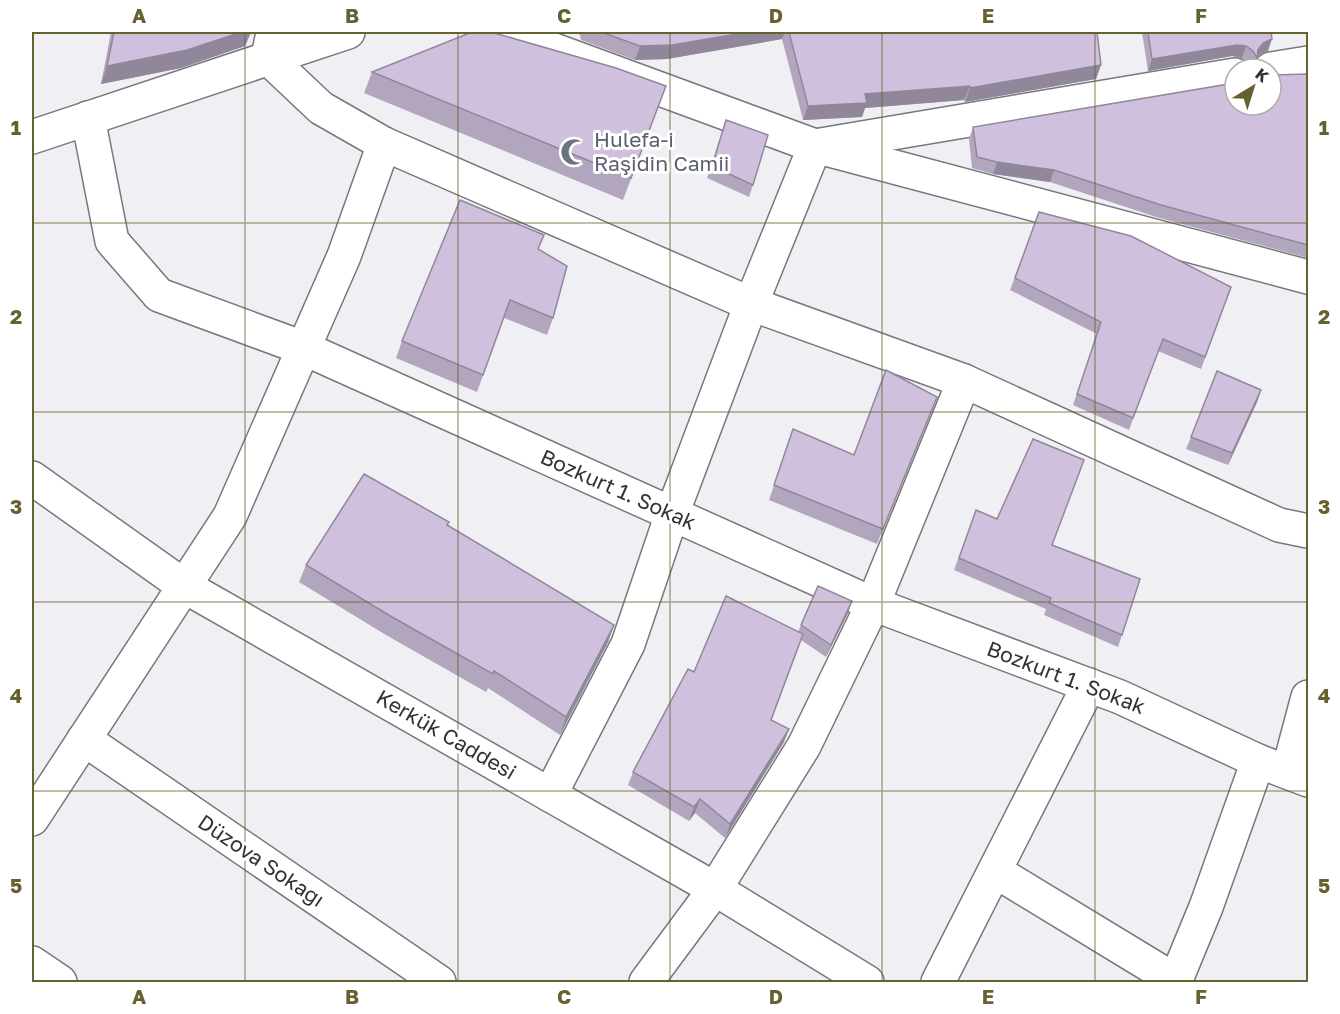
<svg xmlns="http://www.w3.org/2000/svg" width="1340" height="1014" font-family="'Golos Text',sans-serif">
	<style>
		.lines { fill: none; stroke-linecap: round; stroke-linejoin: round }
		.minor-casing { stroke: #78787b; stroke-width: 36 }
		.tertiary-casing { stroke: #78787b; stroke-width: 36 }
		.minor { stroke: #fff; stroke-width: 33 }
		.tertiary { stroke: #fff; stroke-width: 33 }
		.wall { fill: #b2a6bf }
		.shaded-wall { fill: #91879b }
		.building { fill: #cfc1de; stroke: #91879b; stroke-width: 1.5 }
		.grid { fill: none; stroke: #66612e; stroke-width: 1.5; stroke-opacity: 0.55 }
		.labels { text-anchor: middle; stroke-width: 6; stroke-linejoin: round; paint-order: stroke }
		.worship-label { font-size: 21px; fill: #5b616d; stroke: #fff; text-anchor: start }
		.street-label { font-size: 21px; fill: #323233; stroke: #fff }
		.neatline { fill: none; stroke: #66612e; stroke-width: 2 }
		.grid-label { font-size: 20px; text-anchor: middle; font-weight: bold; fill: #66612e }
	</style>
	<rect width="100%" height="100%" fill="#f0f0f4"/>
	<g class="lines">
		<defs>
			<g id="minor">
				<path d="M 273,32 L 268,58 L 321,108 L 384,144 L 751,304 L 964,381 L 1279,525 L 1308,531"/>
				<path d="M 505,32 L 815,146 L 1308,277"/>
				<path d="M 1271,69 L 1308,63"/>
				<path d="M 88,118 L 112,241 L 159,295 L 303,348 L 873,604 L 1120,697 L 1258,761 L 1308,780"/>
				<path d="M 84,739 L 439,982"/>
				<path d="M 1288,772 L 1308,697"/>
				<path d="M 550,795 L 628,644 L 672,514 L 751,304 L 815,146 L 1235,75"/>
				<path d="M 32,819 L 230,516 L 344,256 L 384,144"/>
				<path d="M 995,871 L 1176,981"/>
				<path d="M 32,963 L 60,982"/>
				<path d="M 646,982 L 715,889 L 804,746 L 873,604 L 964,381"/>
				<path d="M 938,982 L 1089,685"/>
				<path d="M 1175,982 L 1206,907 L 1258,761"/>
			</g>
			<g id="tertiary">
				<path d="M 32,137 L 348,32"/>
				<path d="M 32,478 L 184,586 L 715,889 L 867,982"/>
			</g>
		</defs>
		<use href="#minor" class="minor-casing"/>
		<use href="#tertiary" class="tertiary-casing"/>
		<use href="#minor" class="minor"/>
		<use href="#tertiary" class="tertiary"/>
	</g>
	<g class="wall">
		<path d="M 111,32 L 251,32 L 245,46 L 181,68 L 101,84 Z"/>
		<path d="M 579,32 L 1097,32 L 1101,65 L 1096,79 L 965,102 L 964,100 L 865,108 L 862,117 L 803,120 L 782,39 L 667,59 L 635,60 L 581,40 Z"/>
		<path d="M 1142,32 L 1271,32 L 1268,51 L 1259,55 L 1253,69 L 1249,63 L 1242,58 L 1232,56 L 1148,71 Z"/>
		<path d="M 372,72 L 666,86 L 623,200 L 364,93 Z"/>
		<path d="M 1308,74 L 1308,258 L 1156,217 L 1050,182 L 993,174 L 972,168 L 969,139 L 973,127 Z"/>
		<path d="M 726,120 L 753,185 L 749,197 L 707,178 Z"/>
		<path d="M 1039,212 L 1231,287 L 1201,369 L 1158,351 L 1129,430 L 1073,405 L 1097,334 L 1010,290 Z"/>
		<path d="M 544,235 L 538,249 L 553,318 L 547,335 L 504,318 L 477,392 L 396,358 L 402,341 Z"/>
		<path d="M 1261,390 L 1257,402 L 1228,465 L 1186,449 L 1191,437 Z"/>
		<path d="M 937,397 L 877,544 L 769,500 L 793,429 L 854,455 Z"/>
		<path d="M 976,510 L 1052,545 L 1122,635 L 1118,647 L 1044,615 L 1046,609 L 954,570 Z"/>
		<path d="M 448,525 L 614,625 L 608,642 L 560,735 L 488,688 L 486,692 L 386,635 L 299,582 L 306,565 Z"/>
		<path d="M 852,601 L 848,613 L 826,657 L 801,640 L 771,720 L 784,742 L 725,838 L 695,813 L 689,821 L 628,785 L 633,772 L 798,632 L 801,625 Z"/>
	</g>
	<g class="shaded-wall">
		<path d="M 242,32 L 251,32 L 245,46 L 181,68 L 101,84 L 107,66 Z"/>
		<path d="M 749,32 L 785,32 L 782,39 L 667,59 L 635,60 L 640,46 Z"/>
		<path d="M 1272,39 L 1268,51 L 1259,55 L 1257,58 L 1258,50 L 1263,43 Z"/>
		<path d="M 1237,45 L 1246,46 L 1242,58 L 1232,56 L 1148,71 L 1152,59 Z"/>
		<path d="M 1101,65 L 1096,79 L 965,102 L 970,88 Z"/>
		<path d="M 970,86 L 964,100 L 865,108 L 862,117 L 803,120 L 808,106 L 865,94 Z"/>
		<path d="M 997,162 L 1054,170 L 1050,182 L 993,174 Z"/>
		<path d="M 1261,390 L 1257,402 L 1228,465 L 1232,453 Z"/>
		<path d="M 852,601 L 848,613 L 826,657 L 831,645 Z"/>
		<path d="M 614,625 L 608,642 L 560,735 L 566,717 Z"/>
		<path d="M 789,729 L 784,742 L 725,838 L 730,824 Z"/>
		<path d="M 700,799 L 695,813 L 689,821 L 694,807 Z"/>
	</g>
	<g class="building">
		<path d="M 114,32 L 242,32 L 187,50 L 107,66 Z"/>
		<path d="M 472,32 L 491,32 L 616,68 L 666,86 L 631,178 L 372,72 Z"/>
		<path d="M 601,32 L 749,32 L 672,45 L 640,46 Z"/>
		<path d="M 789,32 L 1097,32 L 1101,65 L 970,88 L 970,86 L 865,94 L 867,103 L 808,106 Z"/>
		<path d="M 1148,32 L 1271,32 L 1272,39 L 1263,43 L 1258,50 L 1257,58 L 1253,51 L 1246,46 L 1237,45 L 1152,59 Z"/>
		<path d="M 1258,62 L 1261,69 L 1257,69 Z"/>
		<path d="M 1308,74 L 1308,245 L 1161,205 L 1054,170 L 997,162 L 977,157 L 973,127 L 1235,83 L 1235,105 L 1271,105 L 1271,75 Z"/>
		<path d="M 726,120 L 768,135 L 753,185 L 712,166 Z"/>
		<path d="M 460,200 L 544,235 L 538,249 L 567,266 L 553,318 L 510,300 L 483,375 L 402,341 Z"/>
		<path d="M 1039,212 L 1131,236 L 1231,287 L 1205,357 L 1163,339 L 1133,418 L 1077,394 L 1101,322 L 1015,278 Z"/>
		<path d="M 886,370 L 937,397 L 883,529 L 774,485 L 793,429 L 854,455 Z"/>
		<path d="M 1217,371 L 1261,390 L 1232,453 L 1191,437 Z"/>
		<path d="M 1033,439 L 1084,460 L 1052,545 L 1140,579 L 1122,635 L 1049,603 L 1051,598 L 959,558 L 976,510 L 997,519 Z"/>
		<path d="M 364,474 L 449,522 L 447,525 L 614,625 L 566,717 L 494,671 L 493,674 L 392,617 L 306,565 Z"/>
		<path d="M 818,586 L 852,601 L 831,645 L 801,625 Z"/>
		<path d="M 726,596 L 803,634 L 771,720 L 789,729 L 730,824 L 700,799 L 694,807 L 633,772 L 688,669 L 694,672 Z"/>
	</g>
	<path class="grid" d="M 245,32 L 245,982M 458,32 L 458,982M 670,32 L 670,982M 882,32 L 882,982M 1095,32 L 1095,982M 32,223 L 1308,223M 32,412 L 1308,412M 32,602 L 1308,602M 32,791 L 1308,791"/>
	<defs>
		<symbol id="mosque-bare" viewBox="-9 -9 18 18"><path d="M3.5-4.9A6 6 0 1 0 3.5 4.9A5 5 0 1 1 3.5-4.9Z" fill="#6b7280" stroke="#fff" stroke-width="2.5" paint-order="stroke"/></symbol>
	</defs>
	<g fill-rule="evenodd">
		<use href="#mosque-bare" x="555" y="133" width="38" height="38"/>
	</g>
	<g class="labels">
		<g class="worship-label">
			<text x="594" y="147">Hulefa-i<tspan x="594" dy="24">Raşidin Camii</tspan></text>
		</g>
		<g class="street-label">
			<text transform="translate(618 490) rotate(24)" y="7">Bozkurt 1. Sokak</text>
			<text transform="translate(1066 678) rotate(21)" y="7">Bozkurt 1. Sokak</text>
			<text transform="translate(446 735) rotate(30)" y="7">Kerkük Caddesi</text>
			<text transform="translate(261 861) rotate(34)" y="7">Düzova Sokağı</text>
		</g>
	</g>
	<rect width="1340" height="1014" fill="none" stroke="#ffffff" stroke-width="66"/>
	<g transform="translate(1253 87) rotate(38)"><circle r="28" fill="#ffffff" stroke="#adadad" stroke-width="1.5"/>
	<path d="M0-4.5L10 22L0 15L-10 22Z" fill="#66612e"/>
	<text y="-9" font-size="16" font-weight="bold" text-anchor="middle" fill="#323233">K</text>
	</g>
	<rect x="33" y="33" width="1274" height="948" class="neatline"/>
	<g class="grid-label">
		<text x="139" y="23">A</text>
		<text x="352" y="23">B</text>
		<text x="564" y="23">C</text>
		<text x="776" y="23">D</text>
		<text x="988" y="23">E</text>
		<text x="1201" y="23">F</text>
		<text x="16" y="135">1</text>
		<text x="1324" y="135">1</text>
		<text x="16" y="324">2</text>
		<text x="1324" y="324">2</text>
		<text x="16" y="514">3</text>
		<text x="1324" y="514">3</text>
		<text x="16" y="703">4</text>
		<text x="1324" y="703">4</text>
		<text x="16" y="893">5</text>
		<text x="1324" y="893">5</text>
		<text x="139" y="1004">A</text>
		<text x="352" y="1004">B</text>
		<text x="564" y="1004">C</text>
		<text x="776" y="1004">D</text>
		<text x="988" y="1004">E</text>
		<text x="1201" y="1004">F</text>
	</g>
</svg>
